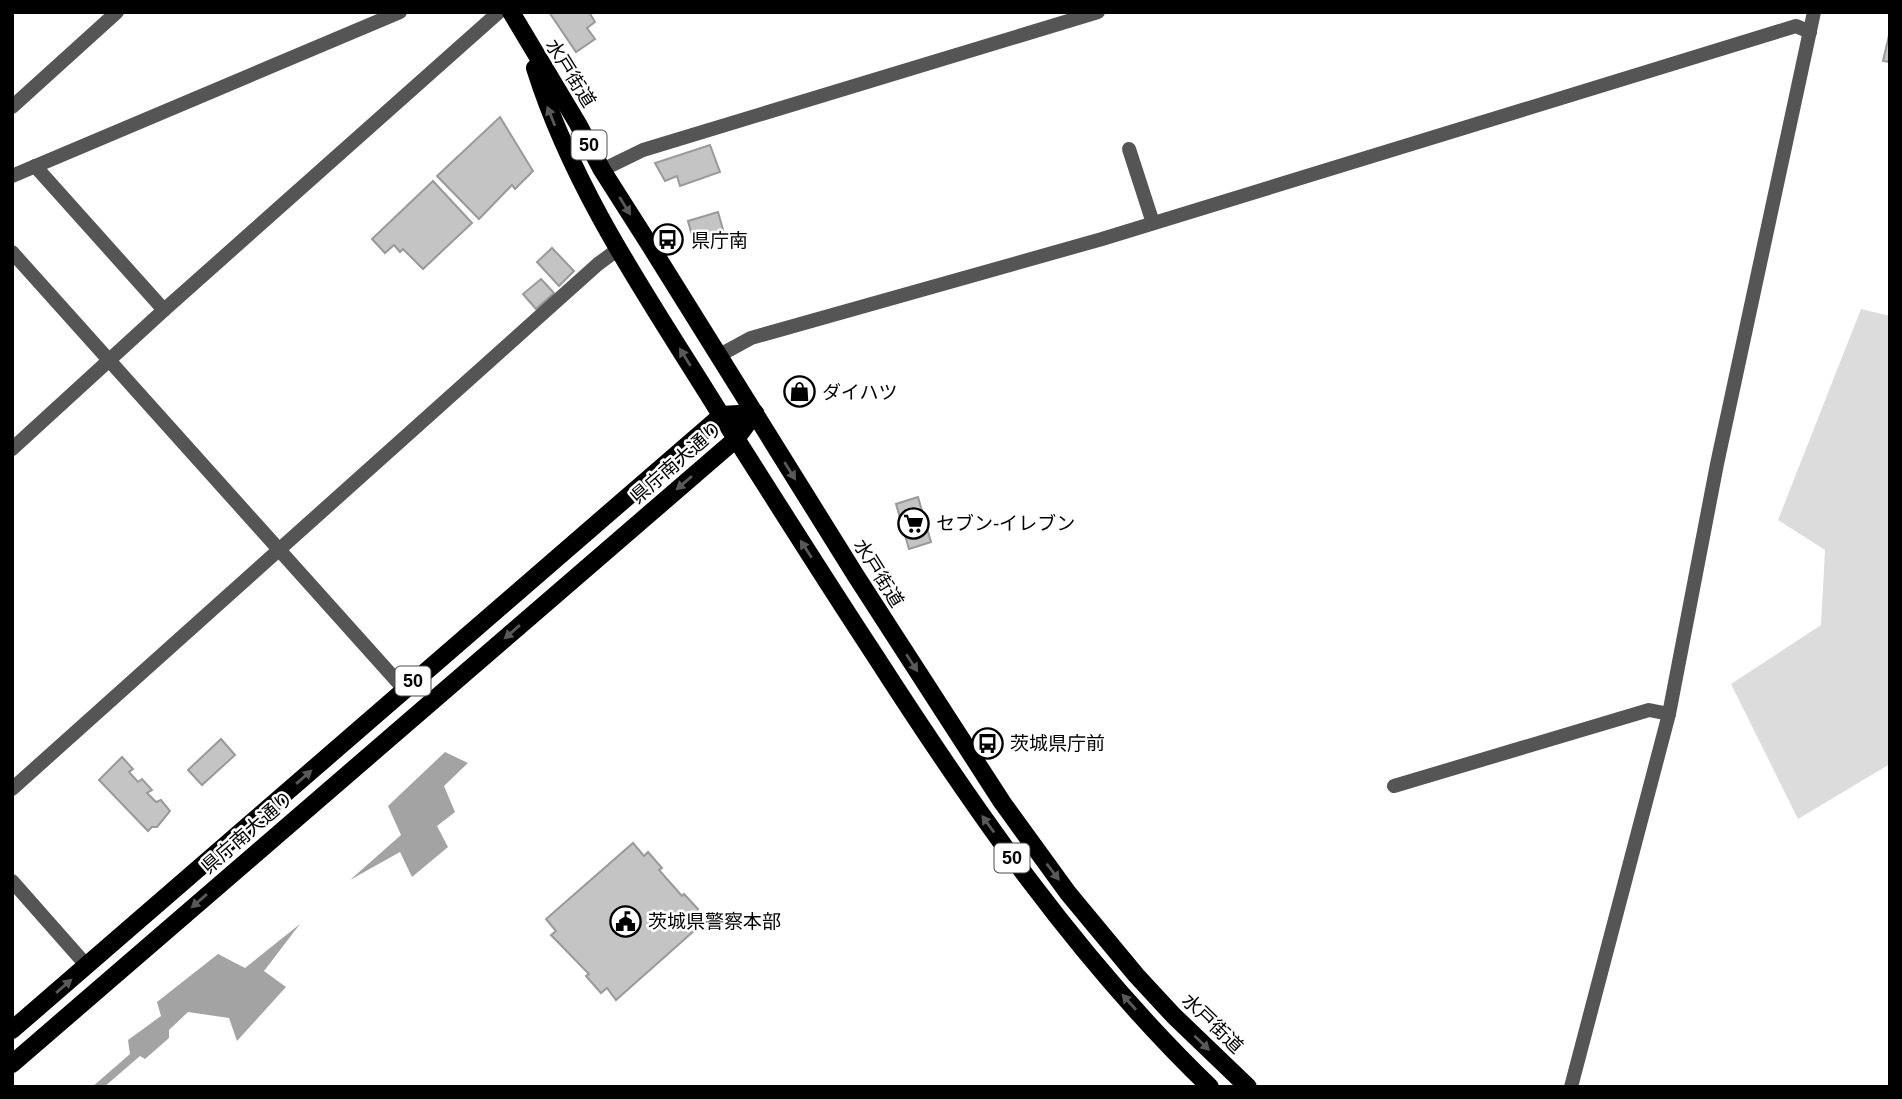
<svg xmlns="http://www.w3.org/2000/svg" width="1902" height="1099" font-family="Helvetica,'Noto Sans JP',sans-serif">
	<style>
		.green { fill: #dcdcdc }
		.water { fill: #a3a3a3 }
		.building { fill: #c4c4c4; stroke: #999; stroke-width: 2 }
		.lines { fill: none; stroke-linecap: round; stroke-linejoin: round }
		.minor { stroke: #555; stroke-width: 14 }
		.tertiary { stroke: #555; stroke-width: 14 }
		.primary { stroke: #000; stroke-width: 18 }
		.oneway { fill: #595959 }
		.labels { text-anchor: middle; stroke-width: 5; stroke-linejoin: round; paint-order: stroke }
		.shield { fill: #fff; stroke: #4c4c4c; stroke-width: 2 }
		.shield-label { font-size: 18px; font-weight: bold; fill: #000 }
		.street-label { font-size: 19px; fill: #000; stroke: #fff }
		.poi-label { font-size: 19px; fill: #000; stroke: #fff; text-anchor: start }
	</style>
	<rect width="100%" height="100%" fill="#fff"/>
	<path class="green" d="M 1861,309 L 1890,316 L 1890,764 L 1798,819 L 1731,684 L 1821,625 L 1825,550 L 1778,520 Z"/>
	<g class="water">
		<path d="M 445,752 L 468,763 L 444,786 L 455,812 L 437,826 L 448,847 L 412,877 L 400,852 L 350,880 L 401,835 L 388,806 Z"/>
		<path d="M 300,924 L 264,971 L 286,987 L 237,1041 L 229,1018 L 188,1012 L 169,1030 L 169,1038 L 145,1059 L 140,1056 L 104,1087 L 92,1087 L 130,1054 L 128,1040 L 161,1016 L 157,1002 L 218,954 L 245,968 Z"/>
	</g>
	<g class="building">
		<path d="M 549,12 L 589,12 L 595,22 L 587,28 L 595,39 L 576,52 Z"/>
		<path d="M 1890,31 L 1890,62 L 1883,61 Z"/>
		<path d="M 500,117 L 533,171 L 515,189 L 512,185 L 479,219 L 437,176 Z"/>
		<path d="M 710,145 L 720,172 L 680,186 L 677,176 L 665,181 L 655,163 Z"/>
		<path d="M 433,181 L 472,223 L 423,269 L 403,249 L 400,252 L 394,245 L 385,253 L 372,239 Z"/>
		<path d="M 718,212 L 724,233 L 694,243 L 688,221 Z"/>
		<path d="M 552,248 L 574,271 L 559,286 L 537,262 Z"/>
		<path d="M 541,279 L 554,293 L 536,309 L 523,294 Z"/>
		<path d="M 918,497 L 931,542 L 909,549 L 896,504 Z"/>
		<path d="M 221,739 L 235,755 L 202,785 L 188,770 Z"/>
		<path d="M 122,757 L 133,769 L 129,772 L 138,782 L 142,779 L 152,790 L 147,793 L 156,802 L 161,800 L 170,811 L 157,827 L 152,827 L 148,831 L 99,780 Z"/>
		<path d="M 633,843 L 644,856 L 648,852 L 662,868 L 659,870 L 682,896 L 684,894 L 698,909 L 695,913 L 703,923 L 616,1000 L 607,988 L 601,993 L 586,976 L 589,974 L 551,935 L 556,931 L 546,919 Z"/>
	</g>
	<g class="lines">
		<g class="minor">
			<path d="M 12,107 L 117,12"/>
			<path d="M 1129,149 L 1153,223"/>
			<path d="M 35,166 L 164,310"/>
			<path d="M 602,170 L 643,150 L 1098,12"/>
			<path d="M 12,176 L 400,12"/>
			<path d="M 12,252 L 404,689"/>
			<path d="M 718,356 L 751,338 L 1102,239 L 1796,26 L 1810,32"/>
			<path d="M 12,449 L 164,310 L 499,12"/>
			<path d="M 1394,786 L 1649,710 L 1669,714"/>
			<path d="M 12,789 L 598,264 L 617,250"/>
			<path d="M 12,881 L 87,966"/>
		</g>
		<path class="tertiary" d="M 1571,1087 L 1669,714 L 1717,464 L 1814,12"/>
		<g class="primary">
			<path d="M 511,12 L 578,124 L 602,170 L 651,247 L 856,576 L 1002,802 L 1068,893 L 1136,975 L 1174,1016 L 1248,1087"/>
			<path d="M 535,68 C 575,195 652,303 721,415 C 772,495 822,575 874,654 C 973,808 1078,960 1210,1087"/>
			<path d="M 12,1030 L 722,415 L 755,413"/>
			<path d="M 12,1064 L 736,439 L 755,413"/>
		</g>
	</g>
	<defs><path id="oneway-solid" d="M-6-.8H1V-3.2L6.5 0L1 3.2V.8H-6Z" transform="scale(1.75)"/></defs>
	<g class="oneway">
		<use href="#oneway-solid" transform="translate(551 116) rotate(-112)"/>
		<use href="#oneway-solid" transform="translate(625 206) rotate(58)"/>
		<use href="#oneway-solid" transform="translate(685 357) rotate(-122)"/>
		<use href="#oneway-solid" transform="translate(790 471) rotate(58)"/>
		<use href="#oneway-solid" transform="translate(684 483) rotate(139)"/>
		<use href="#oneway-solid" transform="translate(806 549) rotate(-123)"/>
		<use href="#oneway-solid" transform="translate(512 632) rotate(139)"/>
		<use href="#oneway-solid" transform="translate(912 663) rotate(57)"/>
		<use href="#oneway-solid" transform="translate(304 777) rotate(-41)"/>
		<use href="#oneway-solid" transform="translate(988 824) rotate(-126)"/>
		<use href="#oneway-solid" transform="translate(1053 872) rotate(53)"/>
		<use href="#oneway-solid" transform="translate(199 901) rotate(139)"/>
		<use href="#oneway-solid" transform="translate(64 986) rotate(-41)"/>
		<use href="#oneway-solid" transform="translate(1129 1002) rotate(-132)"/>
		<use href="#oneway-solid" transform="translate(1202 1043) rotate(44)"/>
	</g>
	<defs>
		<symbol id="bus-ring" viewBox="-11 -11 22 22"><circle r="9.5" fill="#fff" stroke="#000" stroke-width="1.5"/><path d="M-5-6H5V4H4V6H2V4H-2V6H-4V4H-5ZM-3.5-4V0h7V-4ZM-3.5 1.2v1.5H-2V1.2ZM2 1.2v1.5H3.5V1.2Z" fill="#000"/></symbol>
		<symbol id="shop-ring" viewBox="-11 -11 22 22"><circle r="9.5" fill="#fff" stroke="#000" stroke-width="1.5"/><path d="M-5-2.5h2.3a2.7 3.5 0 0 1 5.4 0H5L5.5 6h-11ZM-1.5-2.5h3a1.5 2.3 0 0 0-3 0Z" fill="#000"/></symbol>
		<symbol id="supermarket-ring" viewBox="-11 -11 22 22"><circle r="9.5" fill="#fff" stroke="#000" stroke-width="1.5"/><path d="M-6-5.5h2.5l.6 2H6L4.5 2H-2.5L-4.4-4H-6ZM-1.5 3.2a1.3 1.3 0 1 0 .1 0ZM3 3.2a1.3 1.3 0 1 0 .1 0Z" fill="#000"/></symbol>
		<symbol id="civic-ring" viewBox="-11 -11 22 22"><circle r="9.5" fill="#fff" stroke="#000" stroke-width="1.5"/><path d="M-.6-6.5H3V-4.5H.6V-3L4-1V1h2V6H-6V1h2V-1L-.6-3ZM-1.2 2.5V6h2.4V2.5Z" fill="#000"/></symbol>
	</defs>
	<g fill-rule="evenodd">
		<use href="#bus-ring" x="650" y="222" width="35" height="35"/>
		<use href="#shop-ring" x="782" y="374" width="35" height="35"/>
		<use href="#supermarket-ring" x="896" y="506" width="35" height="35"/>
		<use href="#bus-ring" x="970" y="726" width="35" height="35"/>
		<use href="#civic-ring" x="608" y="904" width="35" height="35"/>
	</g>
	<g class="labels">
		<g class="shield">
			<rect x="571.5" y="130.5" width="35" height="29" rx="5"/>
			<rect x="395.5" y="666.5" width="35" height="29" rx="5"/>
			<rect x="994.5" y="843.5" width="35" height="29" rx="5"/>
		</g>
		<g class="shield-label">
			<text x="589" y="151">50</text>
			<text x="413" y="687">50</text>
			<text x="1012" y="864">50</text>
		</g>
		<g class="street-label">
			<text transform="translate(571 73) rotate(58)" y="7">水戸街道</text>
			<text transform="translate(676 462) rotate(-41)" y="7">県庁南大通り</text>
			<text transform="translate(879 573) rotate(58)" y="7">水戸街道</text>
			<text transform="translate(247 832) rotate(-41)" y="7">県庁南大通り</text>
			<text transform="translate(1213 1023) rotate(44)" y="7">水戸街道</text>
		</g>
		<g class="poi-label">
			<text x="691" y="247">県庁南</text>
			<text x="822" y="399">ダイハツ</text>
			<text x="936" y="530">セブン-イレブン</text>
			<text x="1010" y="750">茨城県庁前</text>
			<text x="648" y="928">茨城県警察本部</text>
		</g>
	</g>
	<rect width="1902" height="1099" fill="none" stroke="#000000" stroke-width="28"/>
</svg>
